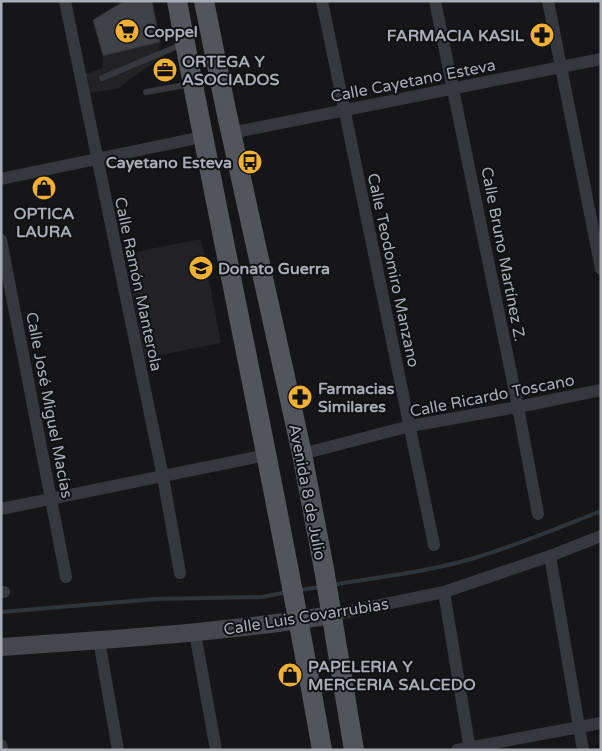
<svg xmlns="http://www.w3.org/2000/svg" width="602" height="751" font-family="'Varela Round',sans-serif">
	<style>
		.built { fill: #222225 }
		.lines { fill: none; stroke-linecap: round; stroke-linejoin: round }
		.stream { stroke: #2c353c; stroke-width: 4 }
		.building { fill: #404145; stroke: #303034 }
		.lane { stroke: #37383d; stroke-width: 6 }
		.street { stroke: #37383d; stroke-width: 12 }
		.secondary { stroke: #45474d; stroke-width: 18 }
		.primary { stroke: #53555c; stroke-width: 20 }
		.labels { text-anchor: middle; stroke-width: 4; stroke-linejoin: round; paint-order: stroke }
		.poi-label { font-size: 16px; font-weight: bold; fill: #a8adb8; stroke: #111113; text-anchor: start }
		.street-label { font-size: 16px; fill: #a8adb8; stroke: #111113 }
	</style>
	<rect width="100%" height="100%" fill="#161618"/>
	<g class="built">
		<path d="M 124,1 L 152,1 L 160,42 L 159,54 L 160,58 L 117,89 L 89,93 L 86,74 L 102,68 L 103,56 L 93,20 Z"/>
		<path d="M 201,239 L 221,343 L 145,358 L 125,254 Z"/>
	</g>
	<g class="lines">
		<g class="stream">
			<path d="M 332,585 C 378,577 426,572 471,559 C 516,546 558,528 601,511"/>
			<path d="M 300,590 L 320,587"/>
			<path d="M 1,612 L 156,599 L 262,597 L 288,592"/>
		</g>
	</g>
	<path class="building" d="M 124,1 L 152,1 L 160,42 L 103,56 L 93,20 Z"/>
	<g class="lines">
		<g class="lane">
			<path d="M 102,78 L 183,44"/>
			<path d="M 146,92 L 191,84"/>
		</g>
		<g class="street">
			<path d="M 65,1 L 163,477 L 180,573"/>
			<path d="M 322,1 L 434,545"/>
			<path d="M 435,1 L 518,407 L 538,514"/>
			<path d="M 548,1 L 601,269"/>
			<path d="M 231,133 L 601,59"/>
			<path d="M 1,179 L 202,137"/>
			<path d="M 1,240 L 66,577"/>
			<path d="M 302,454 L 410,426 L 518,407 L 601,390"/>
			<path d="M 1,509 L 266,455"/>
			<path d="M 550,556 L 583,750"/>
			<path d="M 1,592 L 4,592"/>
			<path d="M 444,592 L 470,750"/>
			<path d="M 332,615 L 444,592 L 550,556 L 601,536"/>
			<path d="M 195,633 L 216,750"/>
			<path d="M 99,640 L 118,750"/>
			<path d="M 1,745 L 2,750"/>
			<path d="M 457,750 L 601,723"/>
		</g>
		<path class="secondary" d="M 1,647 C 112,639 222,633 332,615"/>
		<g class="primary">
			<path d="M 177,1 C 224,251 278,499 322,750"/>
			<path d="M 204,1 L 226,110 L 302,454 L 324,569 L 354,750"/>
		</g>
	</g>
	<defs>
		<symbol id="supermarket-disc" viewBox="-11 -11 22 22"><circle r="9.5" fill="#f2b134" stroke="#111113"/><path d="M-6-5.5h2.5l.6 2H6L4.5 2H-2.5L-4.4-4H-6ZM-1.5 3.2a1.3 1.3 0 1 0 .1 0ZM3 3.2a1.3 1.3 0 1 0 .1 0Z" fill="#111"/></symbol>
		<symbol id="pharmacy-disc" viewBox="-11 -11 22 22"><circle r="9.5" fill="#f2b134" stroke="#111113"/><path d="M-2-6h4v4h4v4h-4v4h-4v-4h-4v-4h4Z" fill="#111"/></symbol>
		<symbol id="office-disc" viewBox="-11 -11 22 22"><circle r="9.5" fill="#f2b134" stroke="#111113"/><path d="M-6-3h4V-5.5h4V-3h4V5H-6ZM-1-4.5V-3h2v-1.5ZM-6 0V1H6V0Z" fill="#111"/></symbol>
		<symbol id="bus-disc" viewBox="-11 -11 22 22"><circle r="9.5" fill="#f2b134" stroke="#111113"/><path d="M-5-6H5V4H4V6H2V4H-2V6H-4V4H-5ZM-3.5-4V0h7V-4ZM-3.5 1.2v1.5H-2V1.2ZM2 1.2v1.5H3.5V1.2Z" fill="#111"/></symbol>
		<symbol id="shop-disc" viewBox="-11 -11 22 22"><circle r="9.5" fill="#f2b134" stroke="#111113"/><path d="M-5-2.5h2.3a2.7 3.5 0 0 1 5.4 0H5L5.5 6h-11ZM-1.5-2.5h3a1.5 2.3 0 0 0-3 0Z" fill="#111"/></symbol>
		<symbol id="school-disc" viewBox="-11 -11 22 22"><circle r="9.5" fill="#f2b134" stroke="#111113"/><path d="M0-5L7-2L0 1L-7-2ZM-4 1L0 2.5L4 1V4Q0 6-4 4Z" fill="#111"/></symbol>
	</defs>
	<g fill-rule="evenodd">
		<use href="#supermarket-disc" x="113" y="17" width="28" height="28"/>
		<use href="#pharmacy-disc" x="528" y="21" width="28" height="28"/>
		<use href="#office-disc" x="151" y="56" width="28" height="28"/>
		<use href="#bus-disc" x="236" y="148" width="28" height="28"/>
		<use href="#shop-disc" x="30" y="174" width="28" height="28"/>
		<use href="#school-disc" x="187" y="254" width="28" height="28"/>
		<use href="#pharmacy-disc" x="286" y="383" width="28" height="28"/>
		<use href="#shop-disc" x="276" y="661" width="28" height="28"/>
	</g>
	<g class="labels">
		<g class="poi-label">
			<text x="144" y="37">Coppel</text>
			<text x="524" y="41" text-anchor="end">FARMACIA KASIL</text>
			<text x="182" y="67">ORTEGA Y<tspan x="182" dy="18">ASOCIADOS</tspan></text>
			<text x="232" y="168" text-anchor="end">Cayetano Esteva</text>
			<text x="44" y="219" text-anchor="middle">OPTICA<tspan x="44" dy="18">LAURA</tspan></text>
			<text x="218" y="274">Donato Guerra</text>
			<text x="318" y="394">Farmacias<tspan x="318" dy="18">Similares</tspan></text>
			<text x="308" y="672">PAPELERIA Y<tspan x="308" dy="18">MERCERIA SALCEDO</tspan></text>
		</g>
		<g class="street-label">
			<text transform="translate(413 80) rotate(-11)" y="6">Calle Cayetano Esteva</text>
			<text transform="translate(504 254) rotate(79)" y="6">Calle Bruno Martínez Z.</text>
			<text transform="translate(394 270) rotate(78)" y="6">Calle Teodomiro Manzano</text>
			<text transform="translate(139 284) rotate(78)" y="6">Calle Ramón Manterola</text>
			<text transform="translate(492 395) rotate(-11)" y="6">Calle Ricardo Toscano</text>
			<text transform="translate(50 405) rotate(79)" y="6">Calle José Miguel Macías</text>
			<text transform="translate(308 492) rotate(79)" y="6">Avenida 8 de Julio</text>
			<text transform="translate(306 616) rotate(-9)" y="6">Calle Luis Covarrubias</text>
		</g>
	</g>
	<rect width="602" height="751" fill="none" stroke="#a8adb8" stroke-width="5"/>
</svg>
